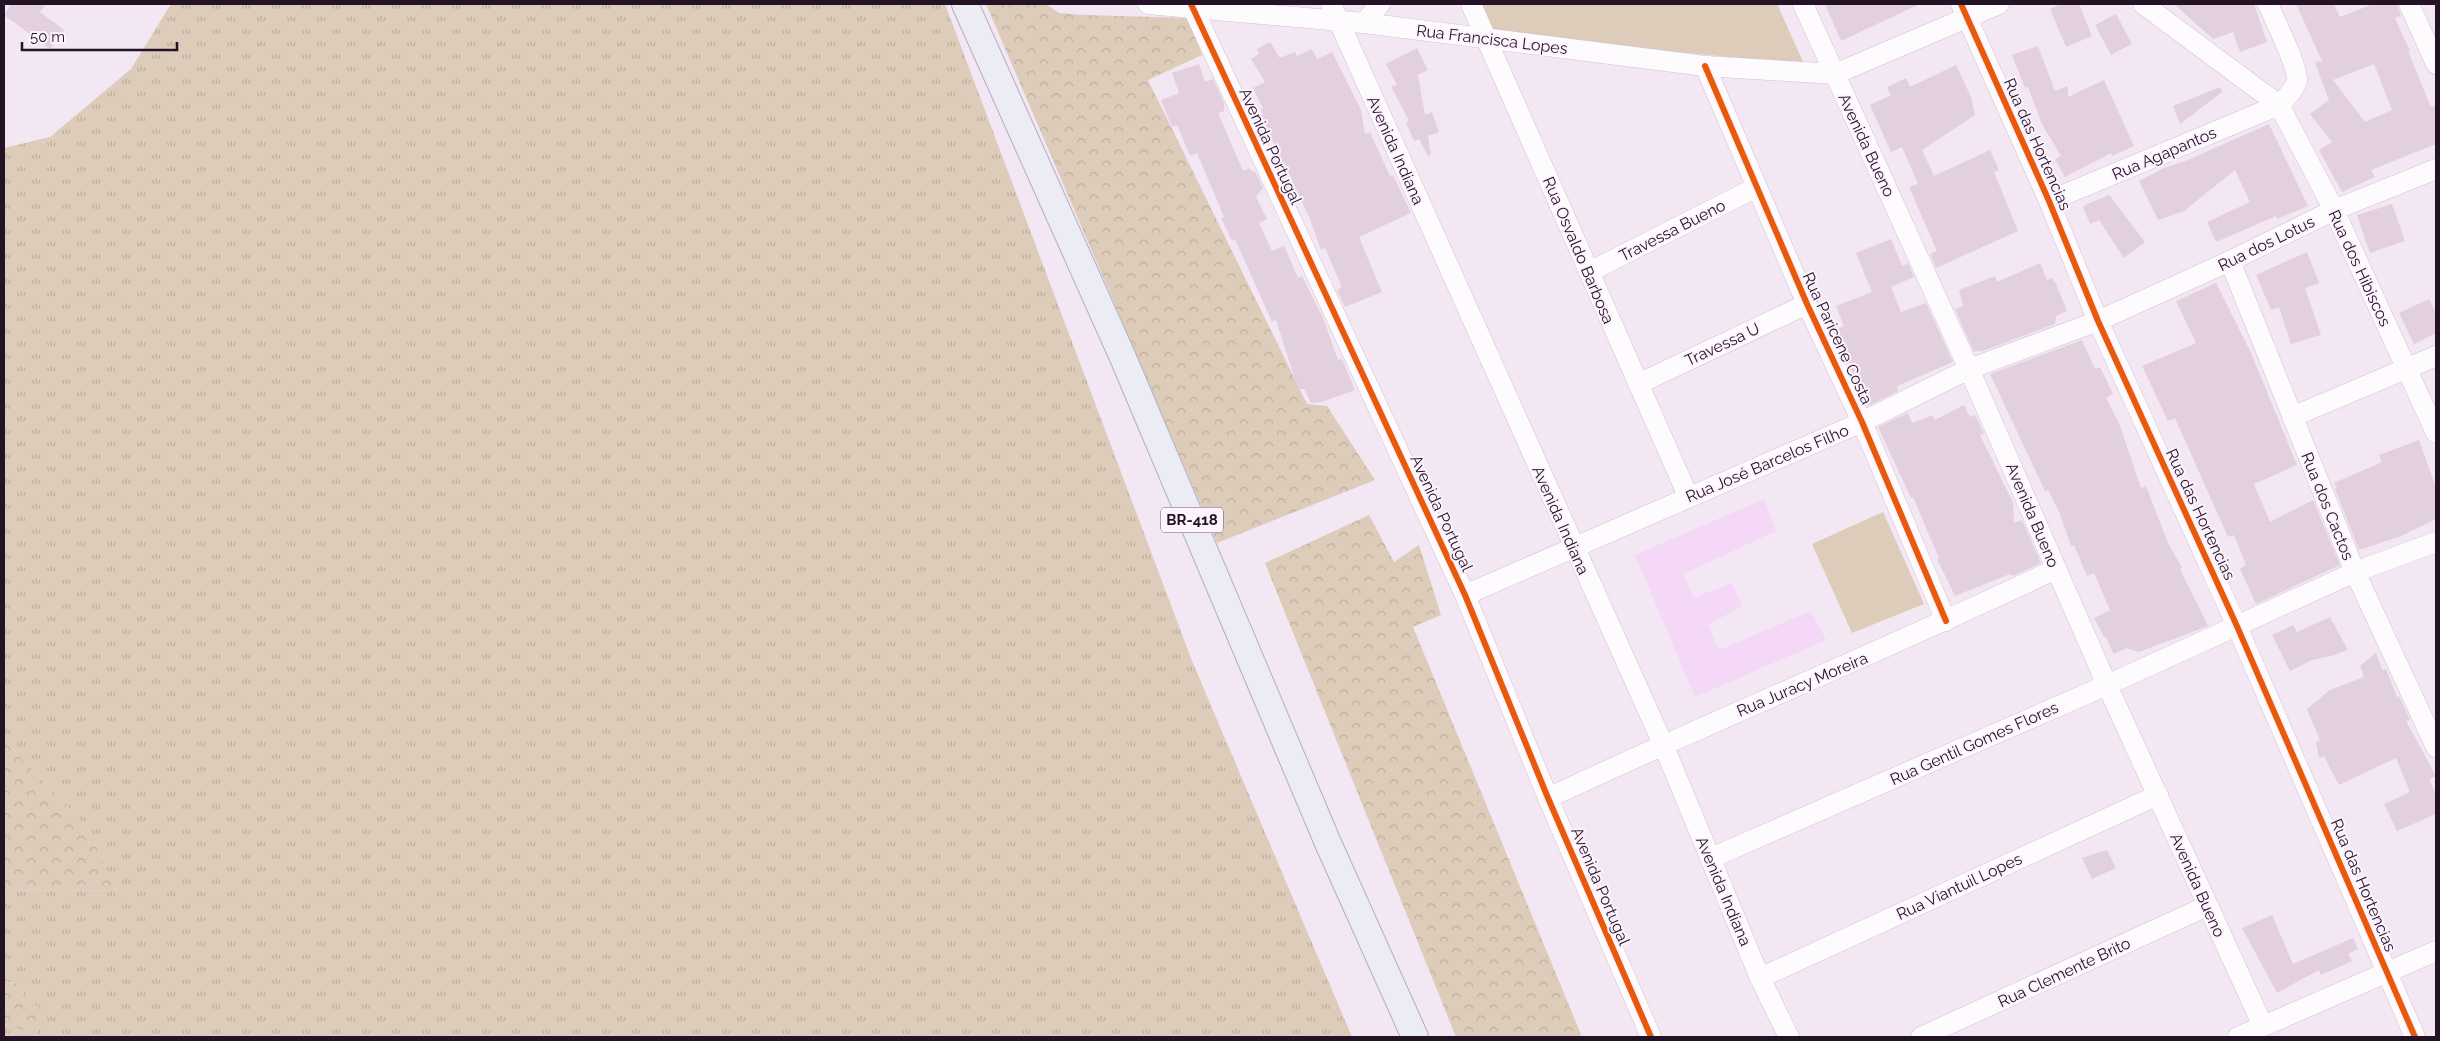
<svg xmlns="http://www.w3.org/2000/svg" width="2440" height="1041" font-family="Raleway,sans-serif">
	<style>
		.built { fill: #f5d8f8 }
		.grass { fill: url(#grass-tufts) }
		.forest { fill: url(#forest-crowns) }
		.park { fill: #ddccb9 }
		.building { fill: #e3d0de; fill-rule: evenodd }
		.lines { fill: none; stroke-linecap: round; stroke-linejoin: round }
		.minor-casing { stroke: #d1c3d2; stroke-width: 21 }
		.major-casing { stroke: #b2afbf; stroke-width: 28 }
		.minor { stroke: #fdfbfd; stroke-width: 20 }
		.major { stroke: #ecedf4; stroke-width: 26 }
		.cycleway-casing { stroke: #fdf3fe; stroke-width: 9 }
		.cycleway { stroke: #e8590c; stroke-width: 6 }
		.labels { text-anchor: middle; stroke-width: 4; stroke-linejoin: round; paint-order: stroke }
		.shield { fill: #fdf3fe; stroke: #655667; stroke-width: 1 }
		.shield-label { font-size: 15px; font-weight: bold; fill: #241226 }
		.street-label { font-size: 16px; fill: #241226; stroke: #fdf3fe }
	</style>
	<defs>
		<pattern id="grass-tufts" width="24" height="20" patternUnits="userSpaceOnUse" patternTransform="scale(1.25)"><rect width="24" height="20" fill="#ddccb9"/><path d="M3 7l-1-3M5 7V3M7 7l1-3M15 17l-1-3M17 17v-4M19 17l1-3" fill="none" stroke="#beae9f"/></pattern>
		<pattern id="forest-crowns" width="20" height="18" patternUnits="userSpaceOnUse" patternTransform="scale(1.25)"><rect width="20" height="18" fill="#ddccb9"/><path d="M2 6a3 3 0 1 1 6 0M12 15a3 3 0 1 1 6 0" fill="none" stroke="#beae9f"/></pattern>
	</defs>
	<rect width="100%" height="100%" fill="#f2e7f3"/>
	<path class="built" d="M 1764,499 L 1776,531 L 1684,574 L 1693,598 L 1732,583 L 1742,606 L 1708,625 L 1719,650 L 1811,611 L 1826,640 L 1695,697 L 1635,555 Z"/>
	<path class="grass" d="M 171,4 L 945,4 L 1192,661 L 1352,1037 L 4,1037 L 4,1027 L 12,1024 L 24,1000 L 20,984 L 4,981 L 4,889 L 117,891 L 87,827 L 4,740 L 4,148 L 50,137 L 131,69 Z"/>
	<g class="forest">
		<path d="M 986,4 L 1046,4 L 1059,13 L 1084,15 L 1187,18 L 1202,55 L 1148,80 L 1307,404 L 1327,406 L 1375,480 L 1217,543 Z"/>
		<path d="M 1369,515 L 1394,562 L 1419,545 L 1441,615 L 1413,627 L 1582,1037 L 1456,1037 L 1265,563 Z"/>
		<path d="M 4,740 L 87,827 L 117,891 L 4,889 Z"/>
		<path d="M 4,981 L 20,984 L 24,1000 L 50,1012 L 34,1037 L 12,1024 L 4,1027 Z"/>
	</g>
	<g class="park">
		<path d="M 1474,4 L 1777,4 L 1804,64 L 1495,35 Z"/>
		<path d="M 1883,512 L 1924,604 L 1852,633 L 1812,544 Z"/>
	</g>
	<g class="building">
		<path d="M 11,4 L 46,4 L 40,12 L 64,30 L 50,49 L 4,15 Z"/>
		<path d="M 1825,4 L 1920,4 L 1841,41 Z"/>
		<path d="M 2061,4 L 2079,4 L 2092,36 L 2066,47 L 2050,9 Z"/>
		<path d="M 2174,4 L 2254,4 L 2267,42 L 2240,52 L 2233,32 L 2213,39 Z"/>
		<path d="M 2296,4 L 2334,4 L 2340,17 L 2373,4 L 2397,4 L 2401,16 L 2395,18 L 2410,51 L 2408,51 L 2431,107 L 2436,105 L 2436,144 L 2371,170 L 2375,177 L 2342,192 L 2319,150 L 2332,142 L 2310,114 L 2329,100 L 2315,63 L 2319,61 L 2323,63 ZM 2374,64 L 2392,110 L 2365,122 L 2333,80 Z"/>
		<path d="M 2116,14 L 2132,44 L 2111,55 L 2095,25 Z"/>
		<path d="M 1270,42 L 1280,58 L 1295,52 L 1297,56 L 1312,49 L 1317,59 L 1332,52 L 1361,110 L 1365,134 L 1370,132 L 1390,176 L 1393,175 L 1411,213 L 1359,237 L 1382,292 L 1345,307 L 1337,290 L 1342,287 L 1325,248 L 1321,250 L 1310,219 L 1289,174 L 1283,163 L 1280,167 L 1277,162 L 1281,160 L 1264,121 L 1261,109 L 1263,108 L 1253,88 L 1265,82 L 1251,59 L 1259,54 L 1257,49 Z"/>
		<path d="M 2038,46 L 2055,91 L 2068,86 L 2068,97 L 2104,80 L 2134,146 L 2112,156 L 2111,153 L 2065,177 L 2055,159 L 2061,156 L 2042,124 L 2028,87 L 2025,88 L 2012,55 Z"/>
		<path d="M 1417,48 L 1428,70 L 1418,75 L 1425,115 L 1432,112 L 1439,132 L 1428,136 L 1431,155 L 1428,156 L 1419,139 L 1414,141 L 1406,122 L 1409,121 L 1391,86 L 1397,85 L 1386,64 Z"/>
		<path d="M 1199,64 L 1205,82 L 1213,79 L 1224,103 L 1224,111 L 1218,113 L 1243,171 L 1249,168 L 1253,172 L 1255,171 L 1263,188 L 1256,197 L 1267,219 L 1259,223 L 1272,251 L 1284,246 L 1298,278 L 1302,276 L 1323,318 L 1338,360 L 1342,359 L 1355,390 L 1322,402 L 1311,403 L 1304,389 L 1298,389 L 1276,320 L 1272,322 L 1235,239 L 1232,241 L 1221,218 L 1224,217 L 1197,153 L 1190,156 L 1177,125 L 1172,127 L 1161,100 L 1179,93 L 1172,73 Z"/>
		<path d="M 1956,65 L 1971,97 L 1975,115 L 1922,150 L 1934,176 L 1990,150 L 1999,170 L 1994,172 L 2018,231 L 1936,268 L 1930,254 L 1937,251 L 1909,187 L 1918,184 L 1902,147 L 1891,152 L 1870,105 L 1891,95 L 1887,87 L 1906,78 L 1910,87 Z"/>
		<path d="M 2220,87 L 2222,92 L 2180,124 L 2173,106 Z"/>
		<path d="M 2269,124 L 2308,206 L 2277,219 L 2276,216 L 2216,242 L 2207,222 L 2250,202 L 2235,170 L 2184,211 L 2158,220 L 2139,181 L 2164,168 L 2183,162 Z"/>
		<path d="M 2109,195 L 2145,242 L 2124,258 L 2099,220 L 2090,224 L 2083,206 Z"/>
		<path d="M 2392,204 L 2405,241 L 2370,253 L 2357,215 Z"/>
		<path d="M 1891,239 L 1902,266 L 1908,263 L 1914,277 L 1891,287 L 1901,312 L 1926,303 L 1953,362 L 1897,386 L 1898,391 L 1868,406 L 1833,331 L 1844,326 L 1836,306 L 1872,292 L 1856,253 Z"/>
		<path d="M 2307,252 L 2319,283 L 2305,288 L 2321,335 L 2291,344 L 2279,307 L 2271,310 L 2256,275 Z"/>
		<path d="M 2040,263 L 2047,280 L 2052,278 L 2056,284 L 2067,311 L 2056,316 L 2055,324 L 1980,352 L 1979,350 L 1974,352 L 1955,309 L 1963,306 L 1959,290 L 1995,276 L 1997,282 Z"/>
		<path d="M 2216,283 L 2251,353 L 2297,465 L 2254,484 L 2270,522 L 2313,500 L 2340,565 L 2256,604 L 2240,569 L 2246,565 L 2234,535 L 2228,537 L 2175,418 L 2168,421 L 2142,366 L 2196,343 L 2176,301 Z"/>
		<path d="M 2429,299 L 2436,313 L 2436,333 L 2414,344 L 2399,313 Z"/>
		<path d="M 2082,340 L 2095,369 L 2100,367 L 2113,394 L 2106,398 L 2119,423 L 2141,488 L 2146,486 L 2168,543 L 2182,568 L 2180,569 L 2208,626 L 2139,652 L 2126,648 L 2114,654 L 2105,636 L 2104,637 L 2094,618 L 2110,610 L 2094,573 L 2087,576 L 2074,545 L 2071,546 L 2060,514 L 2048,490 L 2045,491 L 1990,374 Z"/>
		<path d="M 1964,405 L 1970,417 L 1975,415 L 1984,433 L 1980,435 L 2013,503 L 2014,523 L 2022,520 L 2041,563 L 2013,576 L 2010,574 L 1955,596 L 1937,559 L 1939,558 L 1913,497 L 1911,498 L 1878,427 L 1908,413 L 1912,423 L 1933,415 L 1935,420 Z"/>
		<path d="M 2419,440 L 2436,488 L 2436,519 L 2401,536 L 2359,550 L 2335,489 L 2337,488 L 2334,483 L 2382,462 L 2379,455 Z"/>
		<path d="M 2330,617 L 2348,650 L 2331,656 L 2312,660 L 2290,671 L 2272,635 L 2293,625 L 2297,632 Z"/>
		<path d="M 2376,653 L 2382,670 L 2386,669 L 2397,697 L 2399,696 L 2410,720 L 2406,721 L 2436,776 L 2429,779 L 2436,795 L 2436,814 L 2397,831 L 2384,804 L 2410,792 L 2396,758 L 2339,785 L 2324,756 L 2319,758 L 2316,742 L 2320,740 L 2307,709 L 2330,690 L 2364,677 L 2360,666 Z"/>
		<path d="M 2107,850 L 2116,868 L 2092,879 L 2082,858 Z"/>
		<path d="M 2272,915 L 2293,964 L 2353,938 L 2358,949 L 2348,954 L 2352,961 L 2321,975 L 2319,970 L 2277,993 L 2242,928 Z"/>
	</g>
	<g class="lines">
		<defs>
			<g id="minor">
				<path d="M 1148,4 L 1364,23 L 1705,66 L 1835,74 L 1999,4"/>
				<path d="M 1191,4 L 1465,595 L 1548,798 L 1651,1037"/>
				<path d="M 1331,4 L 1663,744 L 1760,978 L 1789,1037"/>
				<path d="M 1471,4 L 1688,496"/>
				<path d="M 1803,4 L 1969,369 L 2107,685 L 2263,1026"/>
				<path d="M 1961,4 L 2049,201 L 2098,321 L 2236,624 L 2415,1037"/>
				<path d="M 2143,4 L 2279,105 L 2334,210 L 2436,433"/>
				<path d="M 2409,4 L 2436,64"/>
				<path d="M 1364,23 L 1380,4"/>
				<path d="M 1705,66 L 1807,304 L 1862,422 L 1946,621"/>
				<path d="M 2049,201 L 2279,105 C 2286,98 2295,90 2297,80 C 2298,66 2274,19 2268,4"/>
				<path d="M 2230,261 L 2355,572 L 2436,747"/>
				<path d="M 1589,272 L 1755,188"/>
				<path d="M 1638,384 L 1807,304"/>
				<path d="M 2292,417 L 2436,356"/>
				<path d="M 1465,595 L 1862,422 L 1969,369 L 2098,321 L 2230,261 L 2334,210 L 2436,169"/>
				<path d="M 1548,798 C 1716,719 1888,649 2056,569"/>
				<path d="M 1711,858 L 2107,685 L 2355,572 L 2436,542"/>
				<path d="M 1760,978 L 2158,795"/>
				<path d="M 1921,1037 L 2207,906"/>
				<path d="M 2238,1037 L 2436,951"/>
			</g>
			<path id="major" d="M 965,4 L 1124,360 L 1328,843 L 1415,1037"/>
		</defs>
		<use href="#minor" class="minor-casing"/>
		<use href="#major" class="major-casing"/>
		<use href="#minor" class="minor"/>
		<use href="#major" class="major"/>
		<defs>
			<g id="cycleway">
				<path d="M 1191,4 L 1465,595 L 1548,798 L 1651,1037"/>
				<path d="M 1961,4 L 2049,201 L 2098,321 L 2236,624 L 2415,1037"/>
				<path d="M 1705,66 L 1807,304 L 1862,422 L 1946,621"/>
			</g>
		</defs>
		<use href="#cycleway" class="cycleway-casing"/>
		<use href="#cycleway" class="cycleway"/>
	</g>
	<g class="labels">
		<rect class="shield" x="1161" y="507.5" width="62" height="25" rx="4"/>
		<g class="shield-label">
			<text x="1192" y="525">BR-418</text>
		</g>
		<g class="street-label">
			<text transform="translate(1492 39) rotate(7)" y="6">Rua Francisca Lopes</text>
			<text transform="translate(2038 144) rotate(66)" y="6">Rua das Hortencias</text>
			<text transform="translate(1867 145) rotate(65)" y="6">Avenida Bueno</text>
			<text transform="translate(1271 146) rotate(65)" y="6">Avenida Portugal</text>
			<text transform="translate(1396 150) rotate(66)" y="6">Avenida Indiana</text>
			<text transform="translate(2164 153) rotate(-23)" y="6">Rua Agapantos</text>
			<text transform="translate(1672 230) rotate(-27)" y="6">Travessa Bueno</text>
			<text transform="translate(2266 243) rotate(-26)" y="6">Rua dos Lotus</text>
			<text transform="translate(1579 250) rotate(67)" y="6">Rua Osvaldo Barbosa</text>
			<text transform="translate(2360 268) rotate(65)" y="6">Rua dos Hibiscos</text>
			<text transform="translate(1838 338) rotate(65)" y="6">Rua Paricene Costa</text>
			<text transform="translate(1722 344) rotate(-25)" y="6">Travessa U</text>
			<text transform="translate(1767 463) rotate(-23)" y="6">Rua José Barcelos Filho</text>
			<text transform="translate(2328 506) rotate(68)" y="6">Rua dos Cactos</text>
			<text transform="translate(1442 513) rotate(65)" y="6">Avenida Portugal</text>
			<text transform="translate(2201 514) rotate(65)" y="6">Rua das Hortencias</text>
			<text transform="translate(2033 515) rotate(67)" y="6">Avenida Bueno</text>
			<text transform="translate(1561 520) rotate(66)" y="6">Avenida Indiana</text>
			<text transform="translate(1802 684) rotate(-23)" y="6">Rua Juracy Moreira</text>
			<text transform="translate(1974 743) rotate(-24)" y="6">Rua Gentil Gomes Flores</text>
			<text transform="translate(2198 885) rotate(66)" y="6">Avenida Bueno</text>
			<text transform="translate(2364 885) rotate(67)" y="6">Rua das Hortencias</text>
			<text transform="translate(1601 886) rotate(67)" y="6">Avenida Portugal</text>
			<text transform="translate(1959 886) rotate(-25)" y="6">Rua Viantuil Lopes</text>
			<text transform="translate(1724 891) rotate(67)" y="6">Avenida Indiana</text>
			<text transform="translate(2064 972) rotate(-25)" y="6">Rua Clemente Brito</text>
		</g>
	</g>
	<rect width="2440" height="1041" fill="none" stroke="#241226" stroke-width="10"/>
	<path d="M22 42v8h155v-8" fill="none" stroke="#241226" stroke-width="2.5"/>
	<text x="30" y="42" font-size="15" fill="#241226" stroke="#fdf3fe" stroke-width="4" paint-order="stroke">50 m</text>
</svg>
